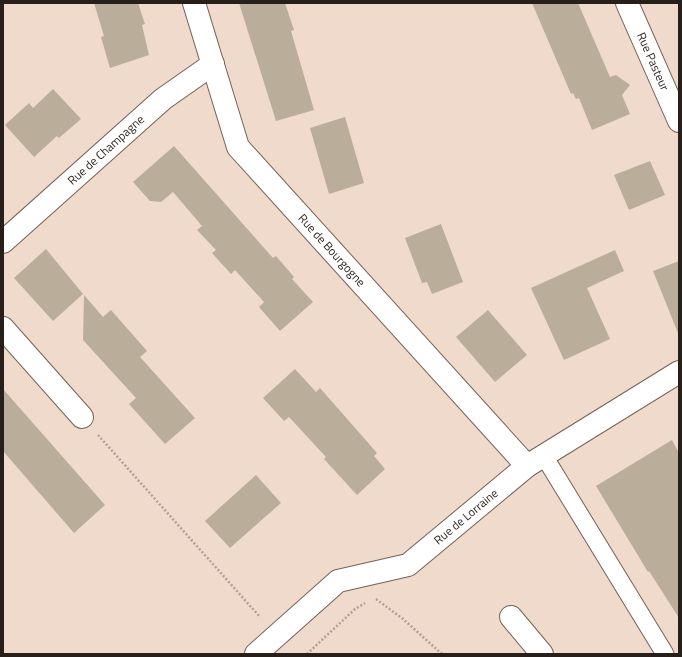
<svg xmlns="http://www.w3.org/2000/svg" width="682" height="657" font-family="'Titillium Web',sans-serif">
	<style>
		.building { fill: #baae9a }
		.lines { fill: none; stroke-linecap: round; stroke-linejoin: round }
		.service-casing { stroke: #746255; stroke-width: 19 }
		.minor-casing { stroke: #746255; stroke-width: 24 }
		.path { stroke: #b2a095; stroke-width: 2.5; stroke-dasharray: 2 2; stroke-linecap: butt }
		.service { stroke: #fff; stroke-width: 17 }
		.minor { stroke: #fff; stroke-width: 22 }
		.labels { text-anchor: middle; stroke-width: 3.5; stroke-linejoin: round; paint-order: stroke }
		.street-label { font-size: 12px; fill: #271f1a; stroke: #fff }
	</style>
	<rect width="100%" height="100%" fill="#f0dacc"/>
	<g class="building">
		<path d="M 94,3 L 138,3 L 145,24 L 142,25 L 149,55 L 110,68 L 101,37 L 104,36 Z"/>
		<path d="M 239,3 L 285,3 L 294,30 L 291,31 L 314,110 L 276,121 Z"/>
		<path d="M 532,3 L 578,3 L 610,77 L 616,75 L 630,85 L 622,95 L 630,114 L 592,130 L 579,98 L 576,99 L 573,93 L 571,94 Z"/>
		<path d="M 53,89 L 81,119 L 59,138 L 57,136 L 34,157 L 5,125 L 29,103 L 33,108 Z"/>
		<path d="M 345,117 L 364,183 L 329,194 L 310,128 Z"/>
		<path d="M 174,146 L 273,258 L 276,256 L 294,277 L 292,279 L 313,302 L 280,331 L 259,307 L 264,302 L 235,270 L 231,274 L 212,253 L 216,250 L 197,230 L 202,226 L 173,192 L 161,202 L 150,201 L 133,182 Z"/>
		<path d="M 650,161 L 665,195 L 629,210 L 614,175 Z"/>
		<path d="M 441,224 L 463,282 L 432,294 L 427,282 L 422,283 L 405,238 Z"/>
		<path d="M 46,249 L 83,294 L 53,321 L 14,278 Z"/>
		<path d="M 615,250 L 624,271 L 587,288 L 610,339 L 564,360 L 531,288 Z"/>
		<path d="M 679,261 L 679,333 L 678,333 L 653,271 Z"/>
		<path d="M 84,295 L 103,317 L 111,310 L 147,351 L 140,357 L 195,418 L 165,444 L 129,404 L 136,398 L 83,340 Z"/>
		<path d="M 488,310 L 527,355 L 495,382 L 456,337 Z"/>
		<path d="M 295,369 L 316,392 L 320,388 L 377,453 L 374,456 L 385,469 L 357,495 L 324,459 L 326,457 L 289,417 L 284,421 L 263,398 Z"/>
		<path d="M 3,389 L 105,505 L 74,533 L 3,451 Z"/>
		<path d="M 672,440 L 679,453 L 679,618 L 649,571 L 648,572 L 596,486 Z"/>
		<path d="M 256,475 L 281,503 L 230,548 L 205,521 Z"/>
	</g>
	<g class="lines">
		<defs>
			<path id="service" d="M 544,456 L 665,654"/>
			<g id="minor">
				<path id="s1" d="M 194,3 L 238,147 L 527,466"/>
				<path id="s2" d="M 627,3 L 679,121"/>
				<path id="s3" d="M 3,242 L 163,99 L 213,64"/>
				<path d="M 3,328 L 82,417"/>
				<path d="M 511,617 L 542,654"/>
				<path id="s4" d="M 256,654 L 338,581 L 408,565 L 527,466 L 679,372"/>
			</g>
		</defs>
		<use href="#service" class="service-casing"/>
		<use href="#minor" class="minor-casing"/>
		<g class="path">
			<path d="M 98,435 L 260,617"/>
			<path d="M 376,599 L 403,619 L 442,654"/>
			<path d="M 307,654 L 355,609 L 365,603"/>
		</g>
		<use href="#service" class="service"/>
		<use href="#minor" class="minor"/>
	</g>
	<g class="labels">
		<g class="street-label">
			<text dy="4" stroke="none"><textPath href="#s2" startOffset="64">Rue Pasteur</textPath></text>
			<text dy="4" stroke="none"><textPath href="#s3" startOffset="138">Rue de Champagne</textPath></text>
			<text dy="4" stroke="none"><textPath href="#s1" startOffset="290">Rue de Bourgogne</textPath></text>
			<text dy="4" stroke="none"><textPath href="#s4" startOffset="257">Rue de Lorraine</textPath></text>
		</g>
	</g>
	<rect width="682" height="657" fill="none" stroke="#271f1a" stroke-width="8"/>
</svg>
